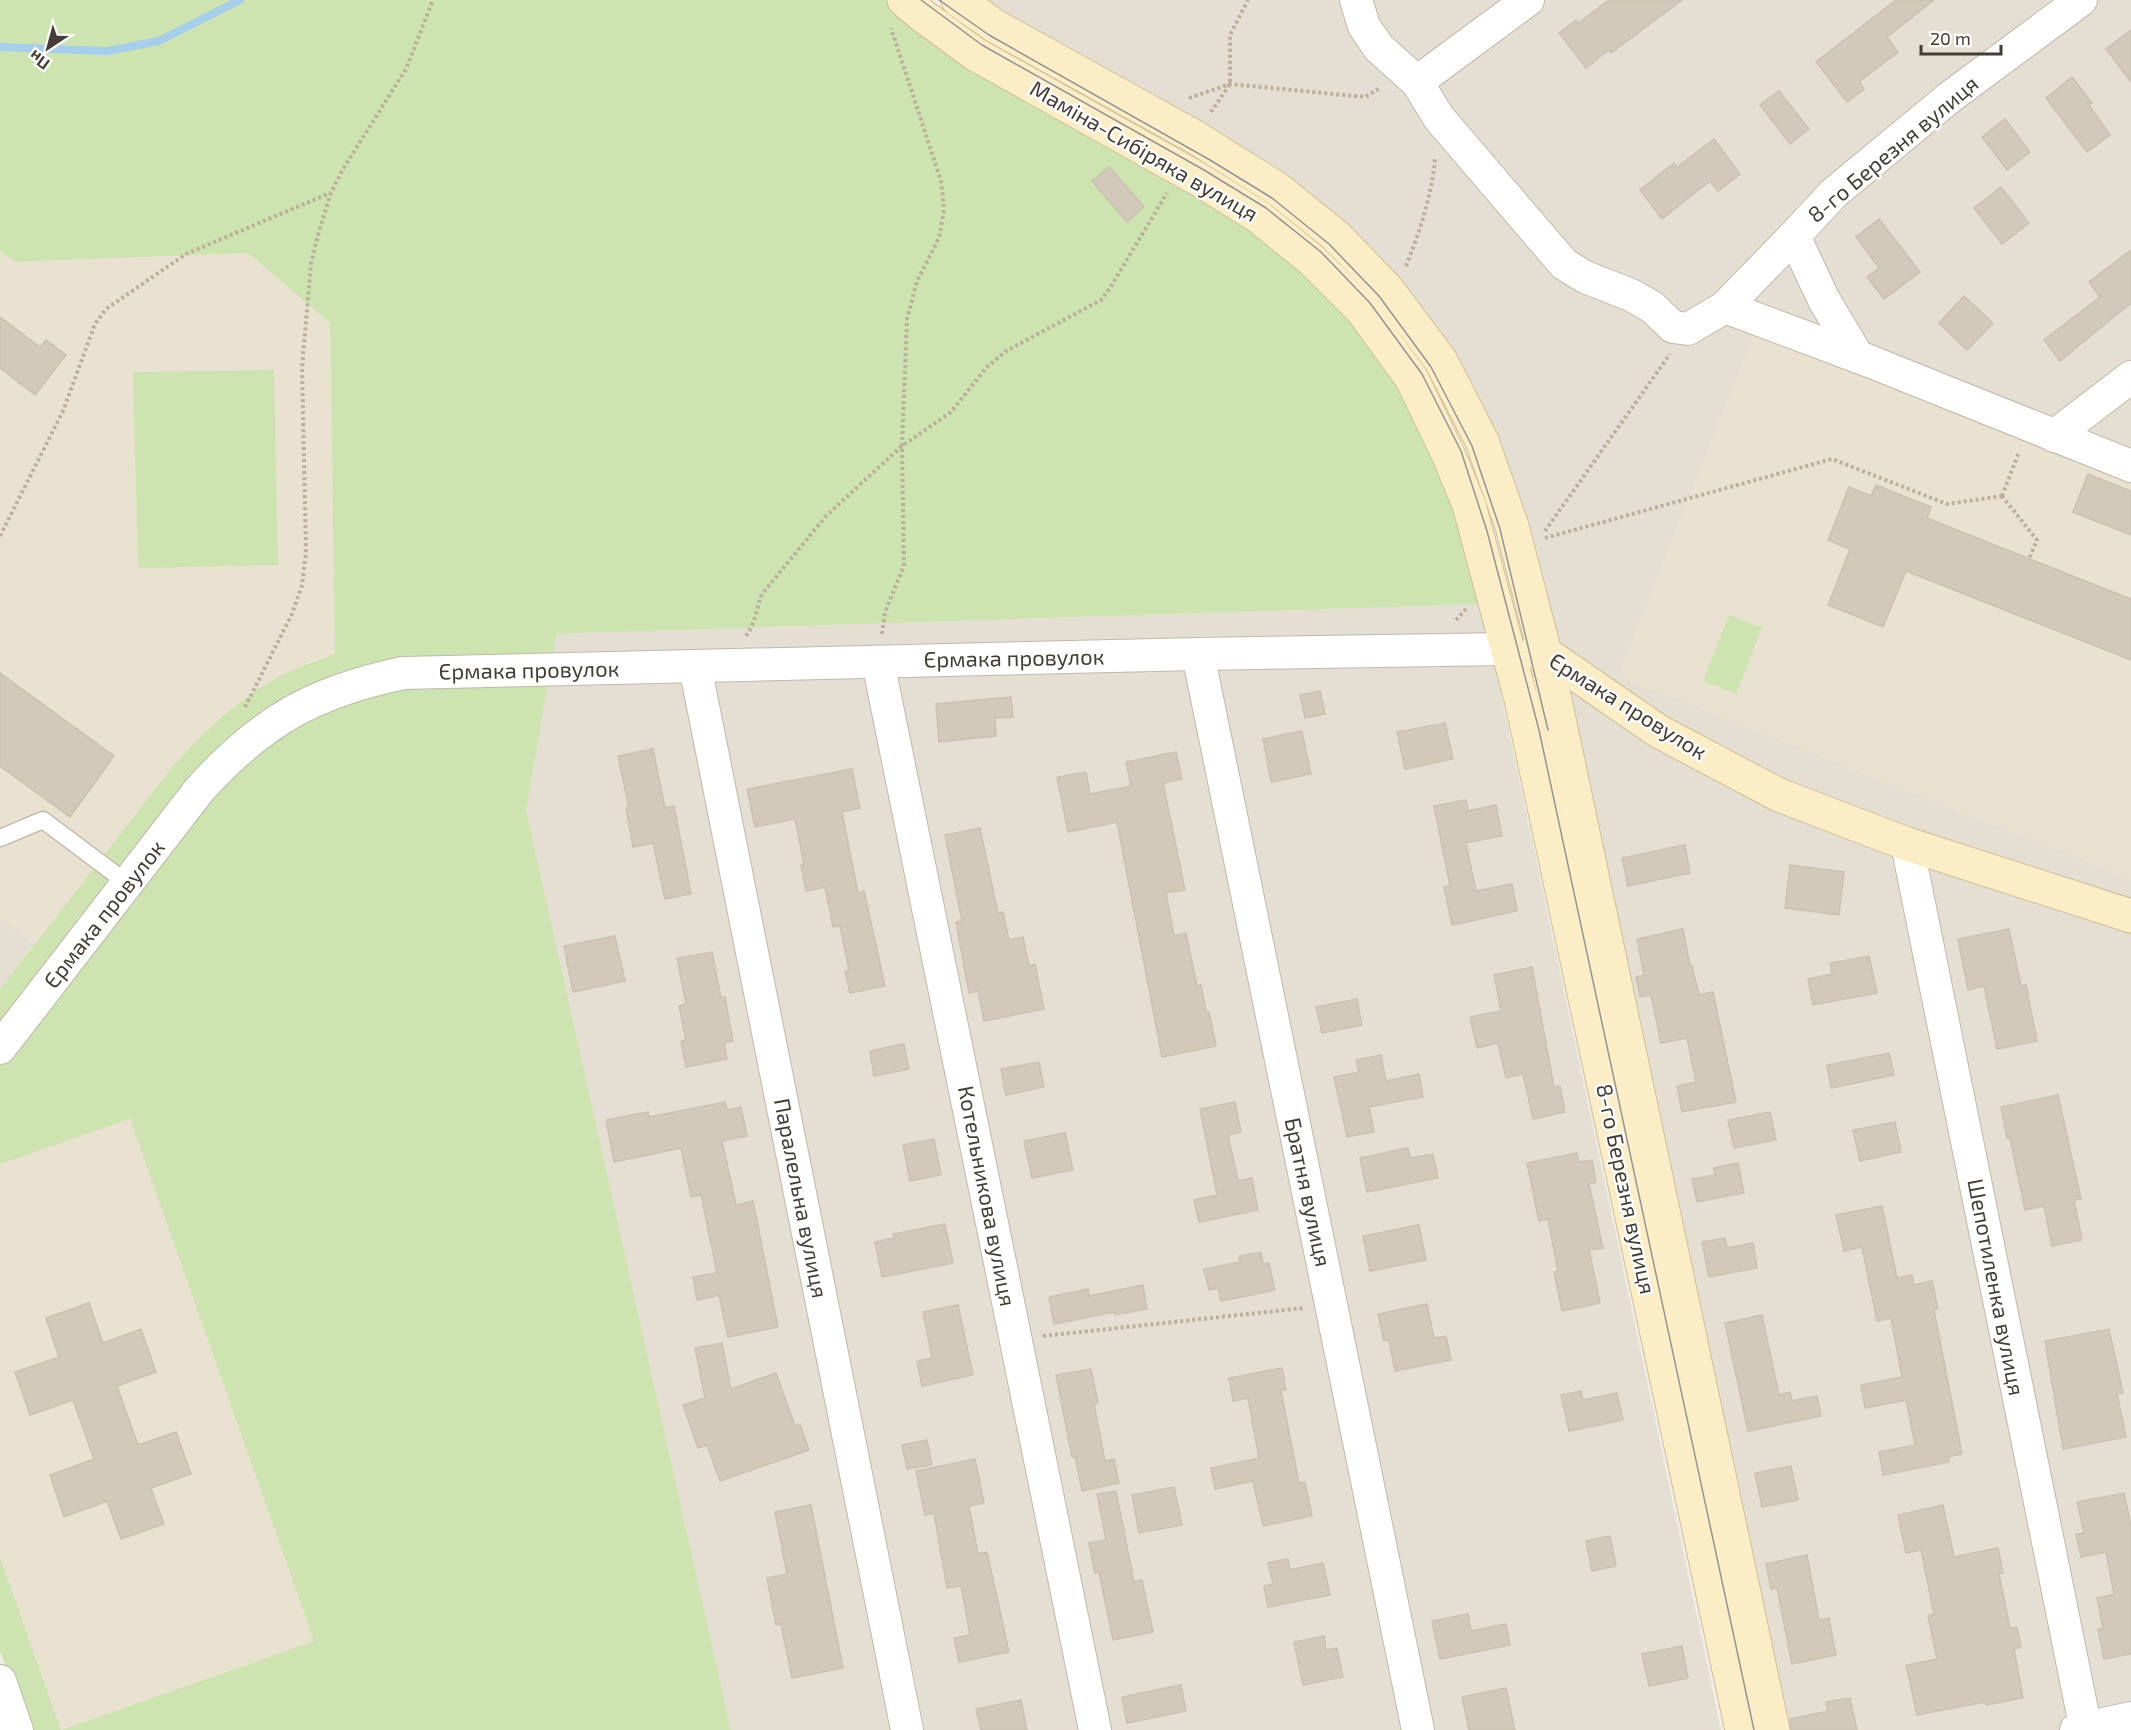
<svg xmlns="http://www.w3.org/2000/svg" width="2131" height="1730" font-family="'Exo 2',sans-serif">
	<style>
		.residential { fill: #e5dfd3 }
		.education { fill: #eae2d0 }
		.green { fill: #cde3b0 }
		.lines { fill: none; stroke-linecap: round; stroke-linejoin: round }
		.stream { stroke: #a5cfeb; stroke-width: 8 }
		.building { fill: #d2c9bb; stroke: #ccc1af; stroke-width: 1.5 }
		.lane-casing { stroke: #bfb8ab; stroke-width: 19 }
		.street-casing { stroke: #bfb8ab; stroke-width: 34 }
		.secondary-casing { stroke: #cebf97; stroke-width: 35 }
		.path { stroke: #bdb09b; stroke-width: 4; stroke-dasharray: 3 3; stroke-linecap: butt }
		.lane { stroke: #fff; stroke-width: 16 }
		.street { stroke: #fff; stroke-width: 32 }
		.secondary { stroke: #fbedc6; stroke-width: 33 }
		.tram { stroke: #949494; stroke-width: 1.5 }
		.labels { text-anchor: middle; stroke-width: 4.5; stroke-linejoin: round; paint-order: stroke }
		.street-label { font-size: 22px; fill: #433e35; stroke: #fff }
	</style>
	<rect width="100%" height="100%" fill="#f1ede5"/>
	<g class="residential">
		<path d="M 976,0 L 2131,0 L 2131,1730 L 1780,1730 L 1521,523 L 1395,282 Z"/>
		<path d="M 1482,604 L 1721,1730 L 731,1730 L 526,810 L 557,634 Z"/>
		<path d="M 0,917 L 35,944 L 0,989 Z"/>
	</g>
	<g class="education">
		<path d="M 0,251 L 15,262 L 248,253 L 330,323 L 335,653 L 312,661 L 273,681 L 236,705 L 173,766 L 35,944 L 0,917 Z"/>
		<path d="M 1755,330 L 2131,478 L 2131,879 L 1618,676 Z"/>
		<path d="M 130,1119 L 314,1641 L 61,1730 L 0,1557 L 0,1164 Z"/>
	</g>
	<g class="green">
		<path d="M 0,0 L 889,0 L 1193,187 L 1306,268 L 1404,385 L 1440,460 L 1482,604 L 557,634 L 526,810 L 731,1730 L 28,1730 L 0,1651 L 0,1557 L 61,1730 L 314,1641 L 130,1119 L 0,1164 L 0,989 L 173,766 C 203,733 233,704 271,681 C 291,669 314,662 335,653 L 330,323 L 248,253 L 15,262 L 0,251 Z"/>
		<path d="M 274,370 L 278,565 L 138,568 L 133,372 Z"/>
		<path d="M 1729,615 L 1762,628 L 1736,694 L 1703,681 Z"/>
	</g>
	<g class="lines">
		<path class="stream" d="M 0,47 L 107,51 L 159,41 L 240,0"/>
	</g>
	<g class="building">
		<path d="M 1609,0 L 1682,0 L 1611,53 L 1609,50 L 1586,68 L 1559,33 L 1576,20 L 1578,23 Z"/>
		<path d="M 1896,0 L 1934,0 L 1887,37 L 1898,52 L 1859,82 L 1864,89 L 1847,102 L 1816,62 Z"/>
		<path d="M 2131,30 L 2131,82 L 2106,49 Z"/>
		<path d="M 2072,77 L 2092,103 L 2089,105 L 2110,135 L 2087,152 L 2046,98 Z"/>
		<path d="M 1779,91 L 1809,129 L 1790,144 L 1760,105 Z"/>
		<path d="M 2005,119 L 2030,152 L 2007,170 L 1982,137 Z"/>
		<path d="M 1714,139 L 1740,174 L 1718,191 L 1710,181 L 1662,219 L 1640,190 L 1674,163 L 1677,167 Z"/>
		<path d="M 1109,167 L 1144,207 L 1127,222 L 1092,181 Z"/>
		<path d="M 2001,187 L 2029,223 L 2002,244 L 1974,208 Z"/>
		<path d="M 1879,219 L 1920,272 L 1884,299 L 1867,277 L 1879,268 L 1856,237 Z"/>
		<path d="M 2131,250 L 2131,303 L 2060,361 L 2044,340 L 2100,297 L 2089,282 Z"/>
		<path d="M 1964,296 L 1993,323 L 1967,350 L 1939,323 Z"/>
		<path d="M 0,317 L 40,347 L 46,340 L 66,355 L 35,395 L 0,368 Z"/>
		<path d="M 2088,474 L 2131,491 L 2131,535 L 2073,512 Z"/>
		<path d="M 1876,485 L 1931,507 L 1927,518 L 2131,599 L 2131,660 L 1906,571 L 1883,627 L 1828,605 L 1850,549 L 1828,540 L 1849,487 L 1871,496 Z"/>
		<path d="M 0,673 L 114,756 L 70,817 L 0,766 Z"/>
		<path d="M 1320,691 L 1325,714 L 1305,718 L 1300,695 Z"/>
		<path d="M 1011,697 L 1013,717 L 995,718 L 996,736 L 939,742 L 936,704 Z"/>
		<path d="M 1445,723 L 1453,759 L 1405,769 L 1397,732 Z"/>
		<path d="M 1302,731 L 1311,774 L 1271,782 L 1263,739 Z"/>
		<path d="M 653,749 L 665,808 L 674,806 L 691,894 L 665,899 L 653,843 L 633,847 L 626,808 L 629,808 L 618,756 Z"/>
		<path d="M 1176,752 L 1182,779 L 1163,783 L 1185,890 L 1166,893 L 1174,936 L 1186,933 L 1197,986 L 1201,985 L 1206,1012 L 1209,1012 L 1216,1046 L 1162,1057 L 1117,822 L 1068,832 L 1057,777 L 1086,772 L 1090,794 L 1131,786 L 1126,762 Z"/>
		<path d="M 852,769 L 860,808 L 842,812 L 858,893 L 864,891 L 885,986 L 850,993 L 845,971 L 849,970 L 840,926 L 833,927 L 825,887 L 806,891 L 801,865 L 804,864 L 795,819 L 755,827 L 747,789 Z"/>
		<path d="M 1466,800 L 1468,811 L 1496,805 L 1502,836 L 1466,843 L 1476,891 L 1512,884 L 1517,911 L 1452,925 L 1444,887 L 1450,886 L 1434,806 Z"/>
		<path d="M 980,828 L 998,913 L 1003,912 L 1009,940 L 1023,937 L 1029,966 L 1035,964 L 1044,1009 L 984,1021 L 978,991 L 969,993 L 956,922 L 962,921 L 945,835 Z"/>
		<path d="M 1685,845 L 1690,873 L 1628,886 L 1622,858 Z"/>
		<path d="M 1790,865 L 1844,872 L 1839,915 L 1785,908 Z"/>
		<path d="M 1683,929 L 1690,966 L 1692,966 L 1699,995 L 1713,992 L 1736,1102 L 1682,1112 L 1677,1086 L 1696,1082 L 1687,1038 L 1661,1043 L 1651,995 L 1640,997 L 1636,977 L 1644,975 L 1637,939 Z"/>
		<path d="M 2009,929 L 2021,986 L 2026,985 L 2037,1041 L 1997,1049 L 1984,986 L 1968,990 L 1958,939 Z"/>
		<path d="M 615,936 L 625,981 L 573,992 L 564,946 Z"/>
		<path d="M 712,952 L 721,998 L 725,997 L 733,1041 L 724,1043 L 727,1059 L 686,1067 L 681,1041 L 686,1040 L 679,1006 L 686,1004 L 677,958 Z"/>
		<path d="M 1869,956 L 1877,993 L 1813,1005 L 1808,979 L 1832,974 L 1830,963 Z"/>
		<path d="M 1532,967 L 1554,1087 L 1560,1086 L 1565,1112 L 1533,1119 L 1523,1074 L 1506,1078 L 1498,1043 L 1477,1048 L 1470,1017 L 1501,1011 L 1494,975 Z"/>
		<path d="M 1357,999 L 1362,1025 L 1322,1033 L 1316,1007 Z"/>
		<path d="M 904,1044 L 909,1069 L 874,1076 L 870,1051 Z"/>
		<path d="M 1889,1053 L 1894,1075 L 1831,1088 L 1827,1065 Z"/>
		<path d="M 1381,1055 L 1386,1081 L 1419,1074 L 1423,1097 L 1369,1107 L 1374,1132 L 1347,1137 L 1334,1077 L 1359,1072 L 1356,1060 Z"/>
		<path d="M 1039,1062 L 1044,1087 L 1006,1095 L 1001,1069 Z"/>
		<path d="M 2058,1095 L 2081,1199 L 2074,1200 L 2082,1240 L 2052,1246 L 2044,1206 L 2025,1210 L 2010,1138 L 2007,1138 L 2001,1107 Z"/>
		<path d="M 725,1102 L 727,1110 L 741,1107 L 747,1136 L 722,1141 L 736,1205 L 753,1201 L 778,1327 L 728,1337 L 719,1295 L 697,1300 L 693,1277 L 717,1273 L 701,1195 L 691,1197 L 681,1148 L 614,1162 L 606,1120 L 648,1112 L 649,1117 Z"/>
		<path d="M 1235,1102 L 1241,1132 L 1228,1135 L 1238,1181 L 1252,1178 L 1258,1210 L 1199,1222 L 1194,1200 L 1217,1195 L 1200,1109 Z"/>
		<path d="M 1770,1112 L 1776,1140 L 1734,1148 L 1728,1120 Z"/>
		<path d="M 1895,1122 L 1901,1152 L 1860,1161 L 1853,1130 Z"/>
		<path d="M 1065,1133 L 1073,1170 L 1032,1178 L 1024,1141 Z"/>
		<path d="M 934,1139 L 941,1175 L 910,1181 L 903,1145 Z"/>
		<path d="M 1408,1148 L 1410,1158 L 1433,1154 L 1438,1178 L 1367,1192 L 1360,1158 Z"/>
		<path d="M 1577,1153 L 1579,1162 L 1592,1160 L 1596,1182 L 1589,1184 L 1603,1248 L 1589,1250 L 1600,1303 L 1562,1311 L 1554,1272 L 1558,1271 L 1548,1219 L 1539,1221 L 1527,1163 Z"/>
		<path d="M 1738,1163 L 1744,1193 L 1697,1202 L 1692,1179 L 1715,1175 L 1714,1168 Z"/>
		<path d="M 1882,1206 L 1897,1278 L 1912,1275 L 1914,1285 L 1932,1281 L 1938,1309 L 1934,1310 L 1962,1454 L 1948,1457 L 1949,1462 L 1883,1475 L 1879,1452 L 1915,1445 L 1906,1400 L 1865,1408 L 1861,1385 L 1902,1377 L 1891,1318 L 1877,1321 L 1862,1247 L 1844,1251 L 1836,1215 Z"/>
		<path d="M 945,1224 L 953,1263 L 882,1277 L 875,1242 L 894,1238 L 893,1234 Z"/>
		<path d="M 1419,1225 L 1426,1260 L 1370,1271 L 1363,1236 Z"/>
		<path d="M 1725,1238 L 1727,1248 L 1753,1243 L 1757,1268 L 1709,1277 L 1702,1242 Z"/>
		<path d="M 1261,1252 L 1263,1264 L 1269,1263 L 1275,1290 L 1221,1301 L 1218,1288 L 1209,1290 L 1204,1269 L 1240,1262 L 1239,1256 Z"/>
		<path d="M 1143,1285 L 1147,1309 L 1115,1315 L 1114,1312 L 1054,1324 L 1049,1297 L 1088,1289 L 1089,1296 Z"/>
		<path d="M 89,1303 L 103,1343 L 141,1329 L 156,1372 L 117,1386 L 138,1445 L 176,1432 L 191,1474 L 151,1488 L 164,1524 L 121,1539 L 107,1501 L 64,1517 L 50,1475 L 94,1459 L 73,1400 L 30,1415 L 15,1372 L 59,1357 L 46,1318 Z"/>
		<path d="M 1427,1304 L 1434,1338 L 1446,1336 L 1451,1360 L 1395,1371 L 1389,1340 L 1384,1341 L 1378,1314 Z"/>
		<path d="M 958,1305 L 973,1375 L 922,1386 L 917,1361 L 932,1358 L 923,1312 Z"/>
		<path d="M 1762,1315 L 1779,1395 L 1790,1392 L 1792,1401 L 1817,1396 L 1821,1416 L 1748,1431 L 1725,1323 Z"/>
		<path d="M 2109,1329 L 2123,1393 L 2117,1394 L 2126,1437 L 2063,1449 L 2045,1341 Z"/>
		<path d="M 722,1343 L 731,1389 L 776,1373 L 795,1426 L 800,1424 L 809,1450 L 720,1481 L 707,1445 L 698,1448 L 683,1405 L 705,1398 L 695,1348 Z"/>
		<path d="M 1282,1368 L 1286,1390 L 1281,1391 L 1299,1483 L 1305,1482 L 1312,1516 L 1263,1526 L 1253,1481 L 1215,1489 L 1211,1468 L 1259,1458 L 1248,1398 L 1233,1401 L 1229,1378 Z"/>
		<path d="M 1091,1369 L 1098,1403 L 1094,1404 L 1105,1461 L 1114,1459 L 1119,1483 L 1082,1491 L 1075,1456 L 1072,1457 L 1056,1375 Z"/>
		<path d="M 1581,1391 L 1583,1400 L 1617,1393 L 1623,1420 L 1569,1431 L 1561,1395 Z"/>
		<path d="M 927,1440 L 932,1465 L 907,1469 L 902,1445 Z"/>
		<path d="M 975,1459 L 984,1503 L 969,1506 L 978,1554 L 987,1552 L 1009,1652 L 959,1662 L 954,1638 L 970,1635 L 961,1586 L 947,1588 L 934,1513 L 925,1515 L 916,1471 Z"/>
		<path d="M 1791,1466 L 1798,1500 L 1762,1507 L 1755,1473 Z"/>
		<path d="M 1174,1487 L 1182,1525 L 1139,1533 L 1132,1495 Z"/>
		<path d="M 1116,1491 L 1134,1582 L 1142,1580 L 1153,1632 L 1113,1640 L 1099,1572 L 1095,1573 L 1089,1543 L 1106,1540 L 1097,1494 Z"/>
		<path d="M 2124,1493 L 2131,1526 L 2131,1654 L 2104,1659 L 2098,1629 L 2103,1628 L 2097,1598 L 2114,1594 L 2106,1552 L 2081,1557 L 2076,1534 L 2084,1533 L 2077,1502 Z"/>
		<path d="M 811,1505 L 843,1668 L 792,1678 L 781,1624 L 776,1625 L 767,1578 L 787,1574 L 775,1512 Z"/>
		<path d="M 1943,1505 L 1954,1557 L 1998,1548 L 2003,1573 L 1999,1574 L 2010,1628 L 2017,1627 L 2021,1647 L 2014,1649 L 2023,1698 L 1986,1705 L 1985,1702 L 1917,1715 L 1906,1665 L 1937,1659 L 1928,1616 L 1934,1614 L 1921,1550 L 1906,1553 L 1898,1515 Z"/>
		<path d="M 1610,1536 L 1616,1566 L 1592,1571 L 1586,1541 Z"/>
		<path d="M 1807,1555 L 1819,1620 L 1829,1618 L 1836,1655 L 1792,1664 L 1777,1588 L 1771,1589 L 1766,1564 Z"/>
		<path d="M 1288,1559 L 1290,1570 L 1323,1563 L 1330,1595 L 1268,1607 L 1264,1586 L 1273,1584 L 1268,1563 Z"/>
		<path d="M 1468,1614 L 1471,1631 L 1506,1624 L 1510,1645 L 1440,1659 L 1432,1621 Z"/>
		<path d="M 1324,1636 L 1326,1650 L 1337,1648 L 1343,1677 L 1303,1685 L 1294,1642 Z"/>
		<path d="M 1682,1646 L 1688,1678 L 1649,1686 L 1642,1654 Z"/>
		<path d="M 1181,1685 L 1186,1711 L 1127,1723 L 1122,1697 Z"/>
		<path d="M 1506,1688 L 1515,1730 L 1469,1730 L 1462,1697 Z"/>
		<path d="M 1850,1698 L 1857,1730 L 1791,1730 L 1790,1719 L 1828,1711 L 1826,1702 Z"/>
		<path d="M 1021,1700 L 1027,1730 L 981,1730 L 976,1709 Z"/>
	</g>
	<g class="lines">
		<defs>
			<path id="lane" d="M 0,838 L 43,820 L 127,883"/>
			<g id="street">
				<path d="M 1356,0 L 1364,26 L 1379,48 L 1417,82 L 1439,118 L 1564,264 L 1585,277 L 1631,295 L 1652,307 L 1673,327 L 1688,329 L 1725,307 L 1794,236 L 1824,300 L 1858,357"/>
				<path d="M 1417,82 L 1528,0"/>
				<path d="M 1794,236 L 1834,193 L 1950,97 L 2081,0"/>
				<path d="M 1725,307 L 1869,361 L 2131,466"/>
				<path d="M 2054,436 L 2131,377"/>
				<path d="M 1198,654 L 1418,1730"/>
				<path d="M 878,662 L 1095,1730"/>
				<path d="M 695,666 L 907,1730"/>
				<path d="M 1907,844 L 2086,1730"/>
				<path d="M 0,1048 L 200,789 C 262,721 313,692 403,673 L 1198,654 L 1506,649"/>
				<path d="M 0,1681 L 17,1730"/>
				<path d="M 2076,1730 L 2131,1718"/>
			</g>
			<g id="secondary">
				<path d="M 904,0 L 923,16 L 975,54 L 1198,179 L 1259,217 L 1313,261 L 1362,310 L 1412,379 L 1449,456 L 1469,505 L 1521,699 L 1742,1730"/>
				<path d="M 958,0 L 995,26 L 1195,137 L 1279,190 L 1336,236 L 1387,289 L 1441,361 L 1482,441 L 1512,526 L 1545,653 L 1773,1730"/>
				<path d="M 1535,652 L 1545,653 L 1658,731 L 1779,795 L 1907,844 L 2131,916"/>
			</g>
		</defs>
		<use href="#lane" class="lane-casing"/>
		<use href="#street" class="street-casing"/>
		<use href="#secondary" class="secondary-casing"/>
		<g class="path">
			<path d="M 1189,98 L 1230,84 L 1365,97 L 1380,88"/>
			<path d="M 1211,112 L 1230,84 L 1230,35 L 1248,0"/>
			<path d="M 1406,266 C 1420,231 1432,195 1435,158"/>
			<path d="M 2002,496 L 2037,540 L 2029,559"/>
			<path d="M 2002,496 L 2019,452"/>
			<path d="M 1545,531 L 1670,354"/>
			<path d="M 0,536 L 63,411 L 95,324 L 106,309 L 186,254 L 330,193"/>
			<path d="M 1545,538 L 1832,459 L 1947,504 L 2002,496"/>
			<path d="M 1456,620 L 1467,608"/>
			<path d="M 882,634 L 885,612 L 904,566 L 902,446 L 907,319 L 917,281 L 939,238 L 944,210 L 941,181 L 891,28"/>
			<path d="M 746,636 C 756,622 756,609 762,594 L 826,516 L 902,446 L 951,412 L 986,368 L 1006,351 L 1101,300 L 1110,288 L 1167,193"/>
			<path d="M 245,707 L 292,614 L 302,585 L 306,552 L 302,368 L 311,263 L 319,231 L 331,193 L 343,169 L 406,69 L 433,0"/>
			<path d="M 1043,1336 L 1304,1308"/>
		</g>
		<use href="#lane" class="lane"/>
		<use href="#street" class="street"/>
		<use href="#secondary" class="secondary"/>
		<g class="tram">
			<path d="M 921,0 L 982,45 L 1204,170 L 1266,208 L 1321,252 L 1370,303 L 1422,374 L 1461,451 L 1487,531 L 1539,730 L 1754,1730"/>
			<path d="M 939,0 L 989,35 L 1210,160 L 1272,198 L 1329,244 L 1379,296 L 1431,367 L 1472,446 L 1500,529 L 1548,730"/>
		</g>
	</g>
	<g class="labels">
		<g class="street-label">
			<text transform="translate(1893 149) rotate(-40)" y="8">8-го Березня вулиця</text>
			<text transform="translate(1144 151) rotate(30)" y="8">Маміна-Сибіряка вулиця</text>
			<text transform="translate(1014 658) rotate(-1)" y="8">Єрмака провулок</text>
			<text transform="translate(529 670) rotate(-1)" y="8">Єрмака провулок</text>
			<text transform="translate(1628 706) rotate(32)" y="8">Єрмака провулок</text>
			<text transform="translate(104 914) rotate(-52)" y="8">Єрмака провулок</text>
			<text transform="translate(1626 1189) rotate(78)" y="8">8-го Березня вулиця</text>
			<text transform="translate(1308 1192) rotate(78)" y="8">Братня вулиця</text>
			<text transform="translate(987 1196) rotate(79)" y="8">Котельникова вулиця</text>
			<text transform="translate(801 1198) rotate(79)" y="8">Паралельна вулиця</text>
			<text transform="translate(1996 1287) rotate(79)" y="8">Шепотиленка вулиця</text>
		</g>
	</g>
	<g transform="translate(48 48) rotate(216)" stroke="#ffffff" stroke-width="4.5" paint-order="stroke">
	<path d="M0-4.5L10 22L0 15L-10 22Z" fill="#433e35"/>
	<text y="-9" font-size="16" font-weight="bold" text-anchor="middle" fill="#433e35">Пн</text>
	</g>
	<path d="M1921 45v9h80v-9" fill="none" stroke="#433e35" stroke-width="3"/>
	<text x="1930" y="45" font-size="18" fill="#433e35" stroke="#ffffff" stroke-width="4.5" paint-order="stroke">20 m</text>
</svg>
